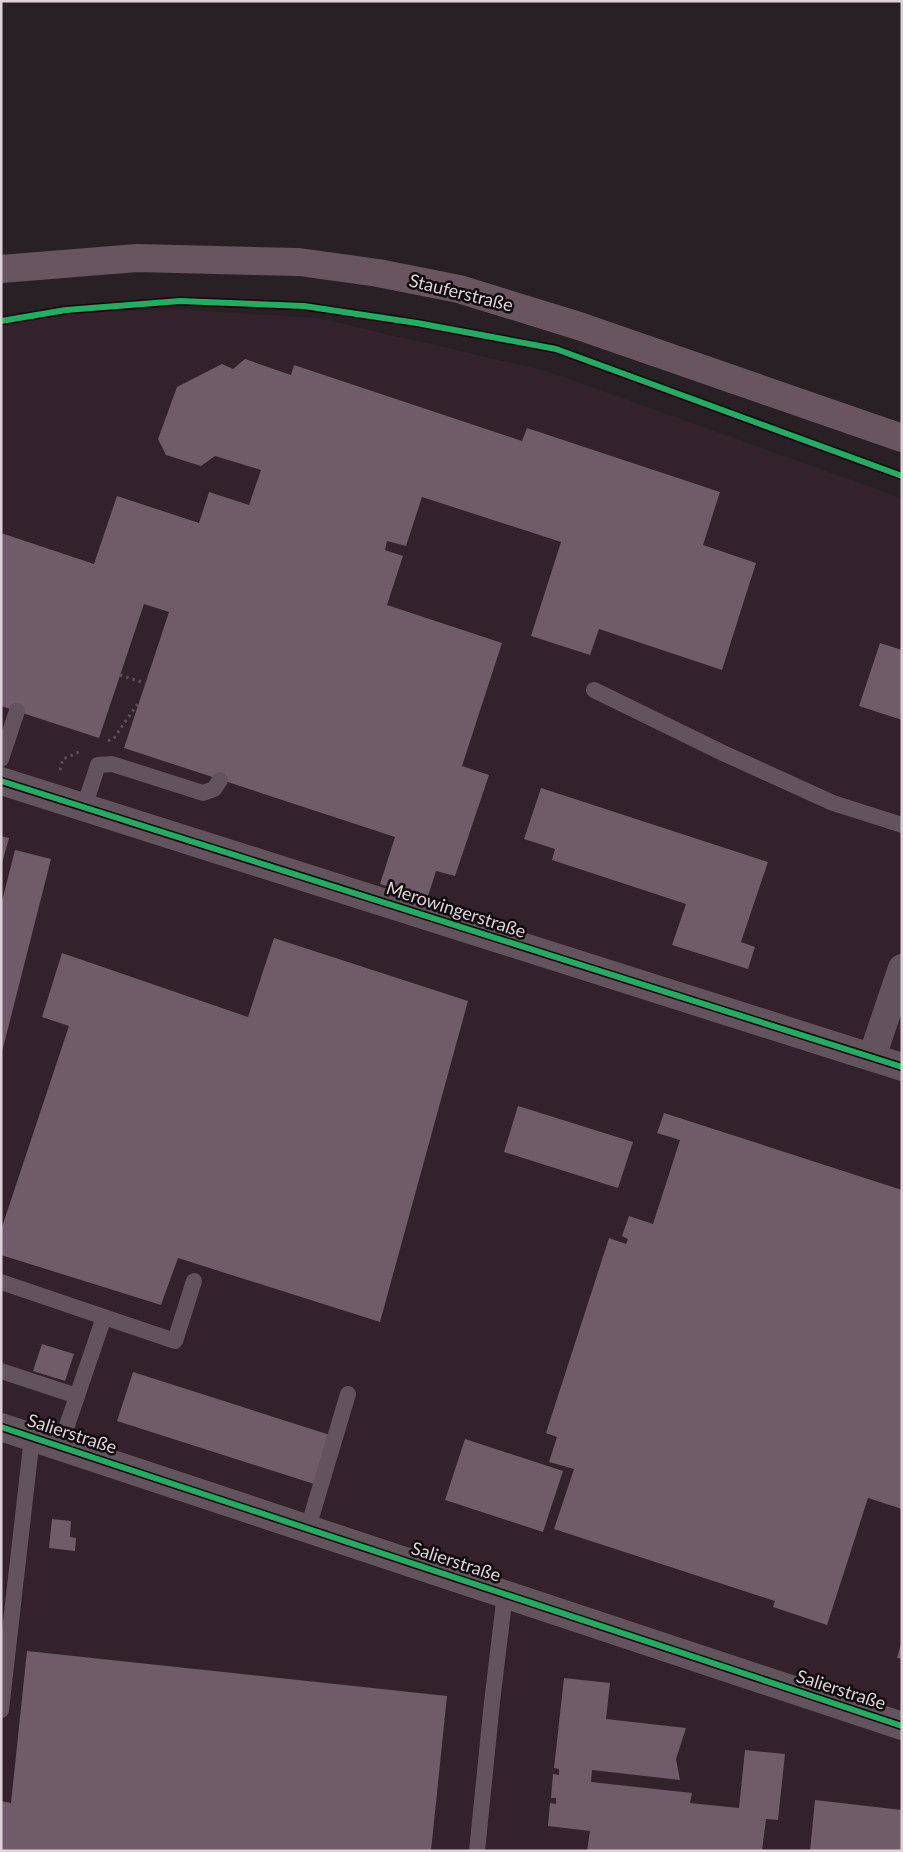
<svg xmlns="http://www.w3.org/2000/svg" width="903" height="1852" font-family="Lato,sans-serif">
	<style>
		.built { fill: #33212c }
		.building { fill: #705c69 }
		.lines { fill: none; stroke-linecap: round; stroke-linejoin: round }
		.path { stroke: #5d5058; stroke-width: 3; stroke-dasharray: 2.5 4; stroke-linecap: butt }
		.service { stroke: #62535c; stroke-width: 16 }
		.minor { stroke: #62535c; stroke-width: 28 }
		.secondary { stroke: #685560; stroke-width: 28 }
		.cycleway-casing { stroke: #100a0d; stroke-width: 9 }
		.cycleway { stroke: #26ab63; stroke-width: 6 }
		.labels { text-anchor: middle; stroke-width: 5; stroke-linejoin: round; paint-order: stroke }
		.street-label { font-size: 18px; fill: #ddd3d8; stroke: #100a0d }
	</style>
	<rect width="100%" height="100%" fill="#282025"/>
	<path class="built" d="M 172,309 L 318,318 L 547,371 L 902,498 L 902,1851 L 1,1851 L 1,323 L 57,314 Z"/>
	<g class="building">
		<path d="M 245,359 L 291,375 L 294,365 L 522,441 L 527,428 L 720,492 L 703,545 L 756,563 L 722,670 L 599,629 L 590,655 L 531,636 L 561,542 L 422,497 L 406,546 L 387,541 L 385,550 L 403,556 L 387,605 L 502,643 L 462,766 L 489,775 L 455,876 L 436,871 L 427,899 L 380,884 L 395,837 L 124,748 L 169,612 L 144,604 L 99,738 L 1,706 L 1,533 L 94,564 L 117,496 L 199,523 L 209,492 L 249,505 L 261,470 L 215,456 L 201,466 L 166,455 L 158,439 L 177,387 L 222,364 L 233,369 Z"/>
		<path d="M 880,643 L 902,650 L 902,720 L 859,706 Z"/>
		<path d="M 541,788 L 768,862 L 741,942 L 755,947 L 748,969 L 672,945 L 686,904 L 552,860 L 555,849 L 524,839 Z"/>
		<path d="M 1,836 L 9,838 L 2,863 L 1,863 Z"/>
		<path d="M 15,850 L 51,859 L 2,1052 L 1,905 Z"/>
		<path d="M 274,938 L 468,1001 L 380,1322 L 178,1258 L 161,1305 L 1,1255 L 1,1230 L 69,1026 L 42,1017 L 62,953 L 248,1017 Z"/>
		<path d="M 518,1106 L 633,1142 L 618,1188 L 504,1152 Z"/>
		<path d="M 664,1113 L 902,1190 L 902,1509 L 868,1498 L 827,1625 L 773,1607 L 775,1601 L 554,1529 L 574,1469 L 549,1462 L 557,1437 L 546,1433 L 609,1238 L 626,1244 L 628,1239 L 622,1236 L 629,1216 L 653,1224 L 680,1140 L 657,1133 Z"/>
		<path d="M 42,1344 L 74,1354 L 65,1381 L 33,1371 Z"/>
		<path d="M 133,1372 L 330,1435 L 314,1484 L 117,1421 Z"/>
		<path d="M 465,1439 L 563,1471 L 543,1532 L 445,1500 Z"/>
		<path d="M 52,1519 L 71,1521 L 70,1537 L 76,1538 L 75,1551 L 49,1548 Z"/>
		<path d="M 901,1644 L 902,1644 L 902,1659 L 897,1658 Z"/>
		<path d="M 27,1651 L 447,1696 L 431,1851 L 1,1851 L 1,1801 L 11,1803 Z"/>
		<path d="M 564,1678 L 610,1683 L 606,1719 L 686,1728 L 676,1759 L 680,1780 L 592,1770 L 591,1782 L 692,1793 L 690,1803 L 739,1808 L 745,1750 L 785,1754 L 778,1820 L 766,1819 L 762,1851 L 587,1851 L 590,1831 L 548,1826 L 550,1803 L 556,1804 L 556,1798 L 551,1798 L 553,1774 L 559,1775 L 559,1769 L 554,1768 Z"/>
		<path d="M 815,1800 L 902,1810 L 902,1851 L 810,1851 Z"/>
	</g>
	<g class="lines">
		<g class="path">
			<path d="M 120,675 L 145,683"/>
			<path d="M 108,741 L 114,738 L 139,702"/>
			<path d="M 60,770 L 63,759 L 79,752"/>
		</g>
		<g class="service">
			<path d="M 594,690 L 723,753 L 833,803 L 902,825"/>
			<path d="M 1,759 L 17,711"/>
			<path d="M 84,807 L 98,765 L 112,764 L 203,793 L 214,789 L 220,780"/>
			<path d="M 1,1282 L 104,1317 L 60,1446"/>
			<path d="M 104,1317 L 175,1341 L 194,1281"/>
			<path d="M 1,1371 L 77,1396"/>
			<path d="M 308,1528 L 348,1394"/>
			<path d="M 1,1710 L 32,1437"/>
			<path d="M 477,1851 L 492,1702 L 505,1594"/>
		</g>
		<g class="minor">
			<path d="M 1,781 L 902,1067"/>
			<path d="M 872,1057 L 902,968"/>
			<path d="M 1,1427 L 902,1726"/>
		</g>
		<path class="secondary" d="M 1,269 L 137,258 L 299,262 L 378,273 L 459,289 L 579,326 L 902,438"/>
		<defs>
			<g id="cycleway">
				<path d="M 1,321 L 66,310 L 180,301 L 304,306 L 417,323 L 556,349 L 902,476"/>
				<path d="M 1,781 L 902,1067"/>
				<path d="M 1,1427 L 902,1726"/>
			</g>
		</defs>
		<use href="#cycleway" class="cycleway-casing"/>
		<use href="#cycleway" class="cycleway"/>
	</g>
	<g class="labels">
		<g class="street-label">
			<text transform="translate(461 293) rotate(14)" y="6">Stauferstraße</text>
			<text transform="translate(456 910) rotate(18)" y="6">Merowingerstraße</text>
			<text transform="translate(72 1434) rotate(18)" y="6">Salierstraße</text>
			<text transform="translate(456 1562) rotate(18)" y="6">Salierstraße</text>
			<text transform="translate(841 1690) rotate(18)" y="6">Salierstraße</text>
		</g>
	</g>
	<rect width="903" height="1852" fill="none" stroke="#ddd3d8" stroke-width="5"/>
</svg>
